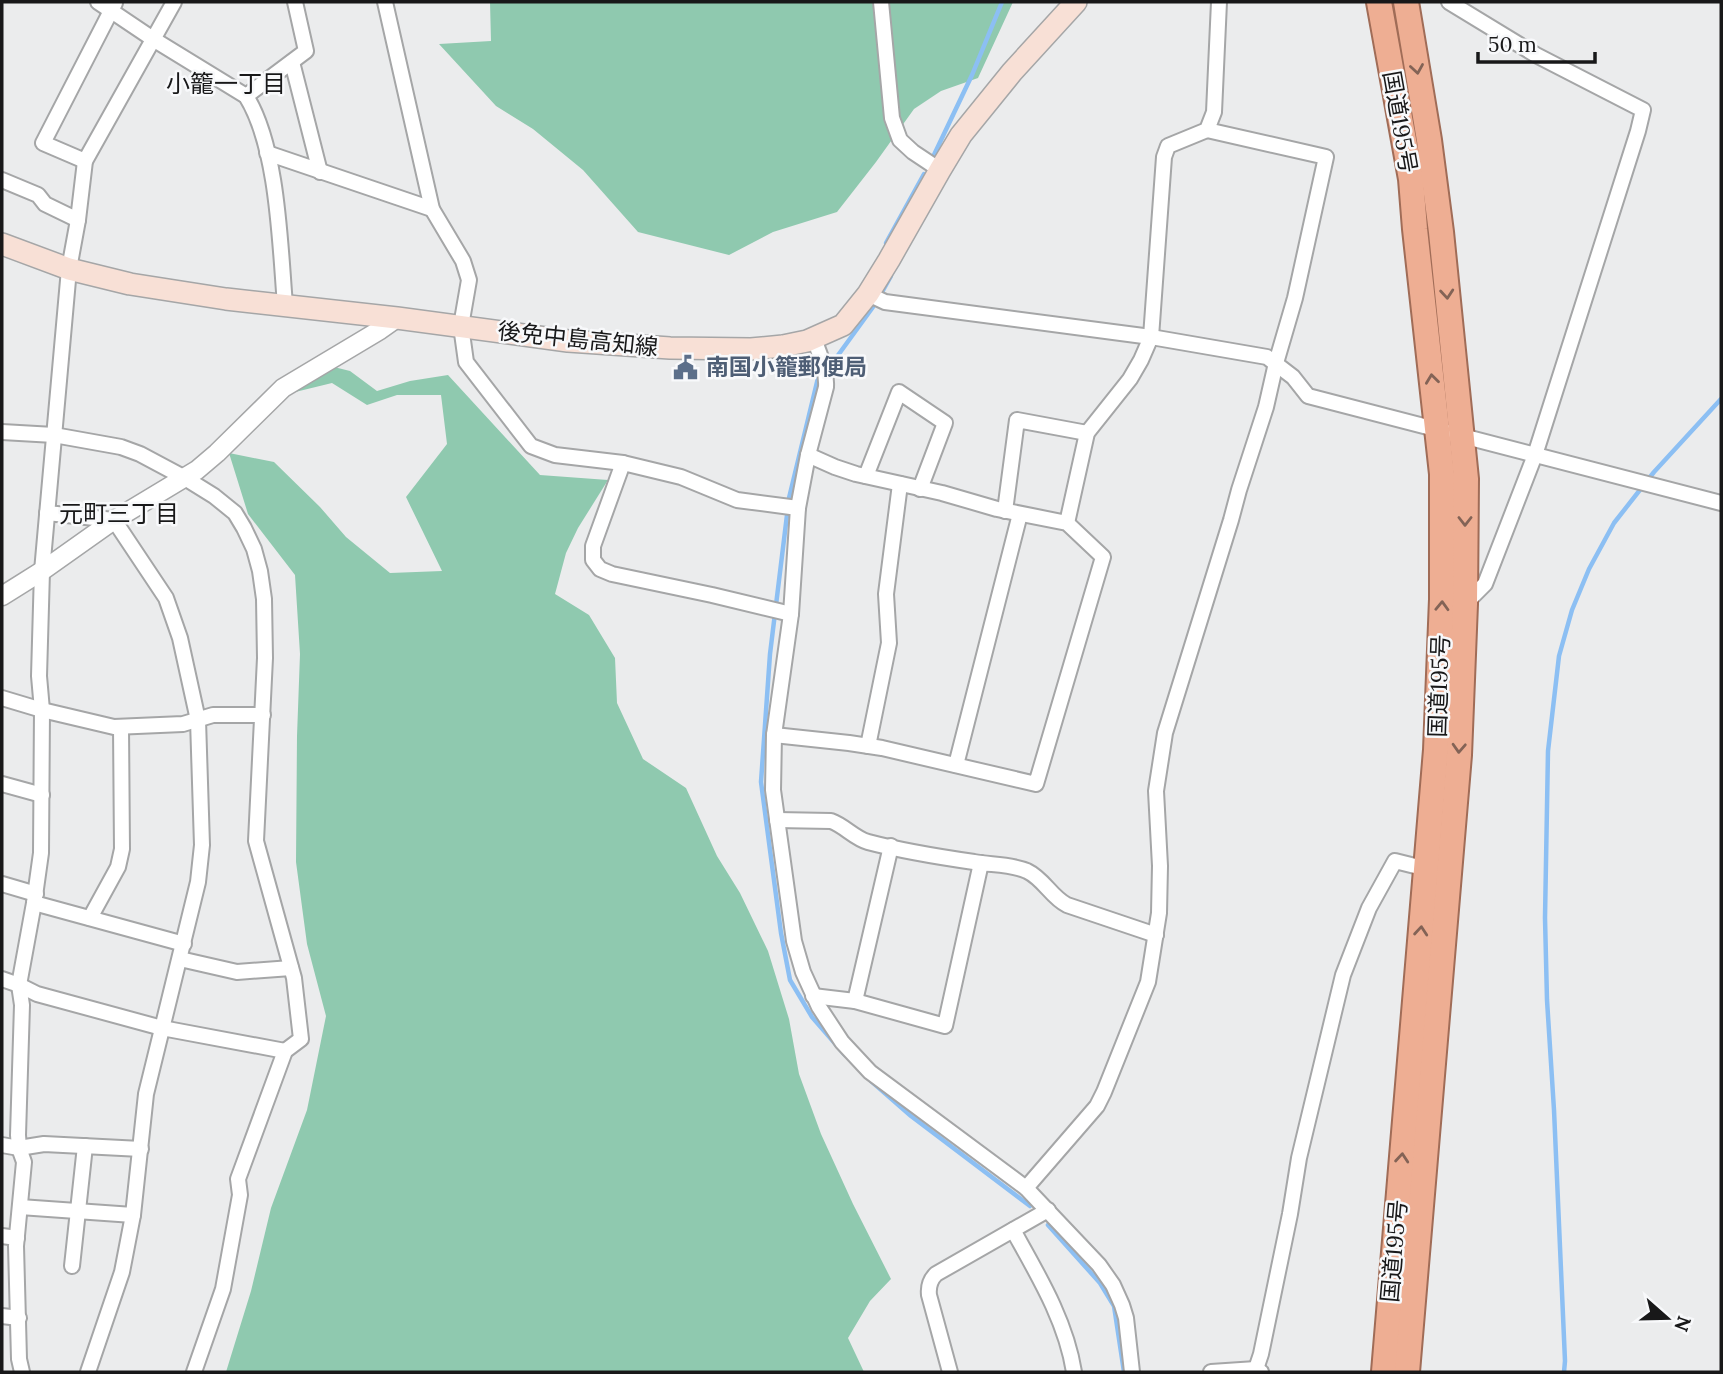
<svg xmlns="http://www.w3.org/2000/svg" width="1723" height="1374" font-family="Lora,'Noto Sans JP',serif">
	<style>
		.green { fill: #8fc9af }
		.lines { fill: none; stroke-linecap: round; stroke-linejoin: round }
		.stream { stroke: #8cbff3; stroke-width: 4.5 }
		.minor-casing { stroke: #a5a6a7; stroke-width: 18 }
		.tertiary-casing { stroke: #a5a6a7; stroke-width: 21 }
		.secondary-casing { stroke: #a5a6a7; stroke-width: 24 }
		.trunk-casing { stroke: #a06c57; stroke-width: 28 }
		.minor { stroke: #fff; stroke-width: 14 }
		.tertiary { stroke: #fff; stroke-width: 18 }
		.secondary { stroke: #f8e0d6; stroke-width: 21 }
		.trunk { stroke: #eeae93; stroke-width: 24 }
		.oneway { stroke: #836356 }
		.labels { text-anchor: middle; stroke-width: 5; stroke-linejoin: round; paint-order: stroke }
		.street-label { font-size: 23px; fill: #181819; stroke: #f8f9fb }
		.service-label { font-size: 23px; font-weight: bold; fill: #4e5e75; stroke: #f8f9fb; text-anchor: start }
		.neighbourhood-label { font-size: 24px; fill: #181819; stroke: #f8f9fb }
	</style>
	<rect width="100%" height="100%" fill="#ebeced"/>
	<g class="green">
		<path d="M 490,2 L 1013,2 L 978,78 L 941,91 L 914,109 L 876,162 L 837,212 L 773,232 L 729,255 L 638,232 L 583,170 L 533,129 L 496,106 L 439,44 L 491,41 Z"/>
		<path d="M 334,367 L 350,371 L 377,391 L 410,381 L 448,375 L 540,475 L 608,480 L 578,528 L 566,553 L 555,594 L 589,615 L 615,658 L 617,703 L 643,759 L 686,788 L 717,856 L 740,893 L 768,951 L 789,1019 L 799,1074 L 821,1134 L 853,1204 L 891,1279 L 870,1301 L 848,1338 L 864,1372 L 226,1372 L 251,1291 L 271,1208 L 307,1110 L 326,1016 L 307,944 L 296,862 L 297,736 L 300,654 L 295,575 L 248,514 L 229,453 L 274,462 L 320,507 L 346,537 L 390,573 L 442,571 L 406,497 L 447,444 L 441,395 L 397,395 L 367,405 L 332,383 L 283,395 Z"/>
	</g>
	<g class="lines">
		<g class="stream">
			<path d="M 933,157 L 972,75 L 1002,2"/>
			<path d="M 887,247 L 886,243 L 924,174"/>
			<path d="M 881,294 L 891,276"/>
			<path d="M 836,358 L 873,307"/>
			<path d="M 789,498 L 818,378"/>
			<path d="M 787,515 L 770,654 L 761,782 L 781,933 L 790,980 L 812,1017 L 845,1055"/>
			<path d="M 871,1081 L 911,1116 L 1030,1206"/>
			<path d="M 1048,1225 L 1100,1283 L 1114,1306 L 1124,1372"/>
			<path d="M 1564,1372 L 1565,1361 L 1554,1110 L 1547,1000 L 1545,918 L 1548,751 L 1559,656 L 1572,610 L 1589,569 L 1614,523 L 1654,472 L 1721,399"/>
		</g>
		<defs>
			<g id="minor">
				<path d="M 98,2 L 153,39 L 246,96 C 278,147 280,245 285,305"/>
				<path d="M 385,2 L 432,209 L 463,261 L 469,280 L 461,326 L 466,362 L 531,446 L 555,455 L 623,463 L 681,477 L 737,500 L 798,508"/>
				<path d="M 881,2 L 892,118 L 900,140 L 913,152 L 940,170"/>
				<path d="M 1449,2 L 1536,55 L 1643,110 L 1638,131 L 1535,455 L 1485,584 L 1465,604"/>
				<path d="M 292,62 L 320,172"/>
				<path d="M 246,96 L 306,51 L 295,2"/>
				<path d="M 267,153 L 432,209"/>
				<path d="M 85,161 L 43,143 L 115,3"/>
				<path d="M 2,180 L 38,195 L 45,204 L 78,220"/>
				<path d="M 868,294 L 885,302 L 1151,337 L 1267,357 L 1293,377 L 1308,396 L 1721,503"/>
				<path d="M 814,339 C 820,355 827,370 826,387 L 808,455 L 798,508 L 791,614 L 774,735 L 773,790 L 794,941 L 803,972 L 819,1007 L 842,1042 L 870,1072 L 1026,1188 L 1099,1265 L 1113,1285 L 1122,1305 L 1126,1318 L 1132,1372"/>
				<path d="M 2,432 L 54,435 L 121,447 L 140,454 L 185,478 L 214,496 L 235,513 L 244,528 L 254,549 L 260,571 L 264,599 L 265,658 L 256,841 L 294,978 L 301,1039 L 285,1051 L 238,1179 L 240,1195 L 223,1289 L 194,1372"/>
				<path d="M 623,463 L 593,546 L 593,560 L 600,569 L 612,574 L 712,595 L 791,614"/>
				<path d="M 866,476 L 899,392 L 945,423 L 920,489"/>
				<path d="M 1005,511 L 1017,420 L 1087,433"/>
				<path d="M 47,513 L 114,520 L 166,598 L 180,638 L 198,720 L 202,845 L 198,882 L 146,1094 L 133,1215 L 122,1272 L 88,1372"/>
				<path d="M 1067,523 L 1087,433 L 1130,379 L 1141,360 L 1151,337 L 1164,157 L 1168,146 L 1207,130 L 1214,112 L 1219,2"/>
				<path d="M 2,698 L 42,710 L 114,727 L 183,724 L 213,715 L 263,715"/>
				<path d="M 774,735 L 849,743 L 882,748 L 1036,784 L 1103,557 L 1067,523 L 997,509 L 942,493 L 856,474 L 835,467 L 808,455"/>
				<path d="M 868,746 L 889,643 L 886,594 L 900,484"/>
				<path d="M 956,765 L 1020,514"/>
				<path d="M 2,784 L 42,795"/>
				<path d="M 777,820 L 831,821 C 845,826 854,838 868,842 C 902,851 939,857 974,862 C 991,865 1011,864 1027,871 C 1044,879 1051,897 1067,905 L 1156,935"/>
				<path d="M 2,884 L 36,894"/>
				<path d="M 34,903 L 184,944"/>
				<path d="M 90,918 L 118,867 L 122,849 L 121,727"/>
				<path d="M 180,959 L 237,972 L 291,968"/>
				<path d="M 2,979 L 19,985 L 37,994 L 162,1028 L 285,1051"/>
				<path d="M 813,996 L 855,1001 L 945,1026 L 981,863"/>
				<path d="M 855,1001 L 891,846"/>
				<path d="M 2,1145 L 19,1148 L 44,1144 L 141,1149"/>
				<path d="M 1026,1188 L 1097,1106 L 1104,1092 L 1148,982 L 1159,913 L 1160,866 L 1156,791 L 1165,733 L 1231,520 L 1239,490 L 1266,407 L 1276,363 L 1295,298 L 1326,157 L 1207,130"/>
				<path d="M 20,1207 L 133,1215"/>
				<path d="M 1013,1230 C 1038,1275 1066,1321 1074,1372"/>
				<path d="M 2,1236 L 17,1238"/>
				<path d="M 72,1266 L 85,1146"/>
				<path d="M 2,1316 L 19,1318"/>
				<path d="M 1256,1369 L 1261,1354 L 1290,1214 L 1299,1158 L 1343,975 L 1369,908 L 1395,861 L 1431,870"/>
				<path d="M 22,1372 L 19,1359 L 16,1246 L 24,1162 L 19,1148 L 18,1135 L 22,1005 L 19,985 L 34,903 L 41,853 L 42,710 L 39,676 L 42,571 L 69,269 L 78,220 L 85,161 L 174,2"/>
				<path d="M 950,1372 L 929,1295 C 928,1286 930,1280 936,1274 L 1048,1210"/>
				<path d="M 1211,1372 L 1256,1369 L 1261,1372"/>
			</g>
			<path id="tertiary" d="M 2,596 L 42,571 L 114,520 L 197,470 L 217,453 L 283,388 L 380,330 L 397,318"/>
			<path id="secondary" d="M 2,244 L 69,269 L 130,284 L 226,299 L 397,318 L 568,341 L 670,348 L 751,349 L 783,346 L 807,341 L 843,325 L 868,294 L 889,260 L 940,170 L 961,135 L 1012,72 L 1076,2"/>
			<g id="trunk">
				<path d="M 1379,2 L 1411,179 L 1415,229 L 1442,474 L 1442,599 L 1436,750 L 1384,1372"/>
				<path d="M 1406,2 L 1429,140 L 1441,232 L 1466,479 L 1465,604 L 1459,755 L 1407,1372"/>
			</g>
		</defs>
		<use href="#minor" class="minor-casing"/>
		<use href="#tertiary" class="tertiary-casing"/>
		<use href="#secondary" class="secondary-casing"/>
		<use href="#trunk" class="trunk-casing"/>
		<use href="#minor" class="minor"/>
		<use href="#tertiary" class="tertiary"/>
		<use href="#secondary" class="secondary"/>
		<use href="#trunk" class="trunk"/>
	</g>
	<defs><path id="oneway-chevron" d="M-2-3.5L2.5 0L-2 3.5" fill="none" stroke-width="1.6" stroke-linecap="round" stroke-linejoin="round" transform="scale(1.75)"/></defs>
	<g class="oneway">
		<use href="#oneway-chevron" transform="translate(1417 69) rotate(81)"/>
		<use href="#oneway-chevron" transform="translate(1447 294) rotate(85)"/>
		<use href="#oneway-chevron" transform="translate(1432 379) rotate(-97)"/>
		<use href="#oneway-chevron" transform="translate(1465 521) rotate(90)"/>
		<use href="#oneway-chevron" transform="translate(1442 606) rotate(-88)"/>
		<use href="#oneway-chevron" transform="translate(1459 748) rotate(93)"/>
		<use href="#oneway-chevron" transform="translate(1421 931) rotate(-85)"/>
		<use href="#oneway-chevron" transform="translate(1402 1158) rotate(-85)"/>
	</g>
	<defs>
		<symbol id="civic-bare" viewBox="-9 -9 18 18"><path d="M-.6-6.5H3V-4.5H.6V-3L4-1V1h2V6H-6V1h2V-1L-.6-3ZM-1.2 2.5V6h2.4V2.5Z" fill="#5c6f8a" stroke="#f8f9fb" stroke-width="2.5" paint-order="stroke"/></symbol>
	</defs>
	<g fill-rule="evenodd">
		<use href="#civic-bare" x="668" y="350" width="35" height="35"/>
	</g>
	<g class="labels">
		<g class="street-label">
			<text transform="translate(1400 122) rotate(80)" y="8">国道195号</text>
			<text transform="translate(578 339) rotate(6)" y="8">後免中島高知線</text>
			<text transform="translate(1439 686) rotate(-88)" y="8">国道195号</text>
			<text transform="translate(1394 1251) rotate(-85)" y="8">国道195号</text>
		</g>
		<g class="service-label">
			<text x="706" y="375">南国小籠郵便局</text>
		</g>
		<g class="neighbourhood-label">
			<text x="226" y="92">小籠一丁目</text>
			<text x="119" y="522">元町三丁目</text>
		</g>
	</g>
	<rect width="1723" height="1374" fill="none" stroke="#181819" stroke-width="7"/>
	<g transform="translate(1667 1318) rotate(110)" stroke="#f8f9fb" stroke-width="5" paint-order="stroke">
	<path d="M0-5L12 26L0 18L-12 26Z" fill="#181819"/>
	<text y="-10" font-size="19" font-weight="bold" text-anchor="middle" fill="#181819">N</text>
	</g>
	<path d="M1478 52v10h117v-10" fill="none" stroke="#181819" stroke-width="3.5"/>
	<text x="1488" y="52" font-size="21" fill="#181819" stroke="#f8f9fb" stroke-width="5" paint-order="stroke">50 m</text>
</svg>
